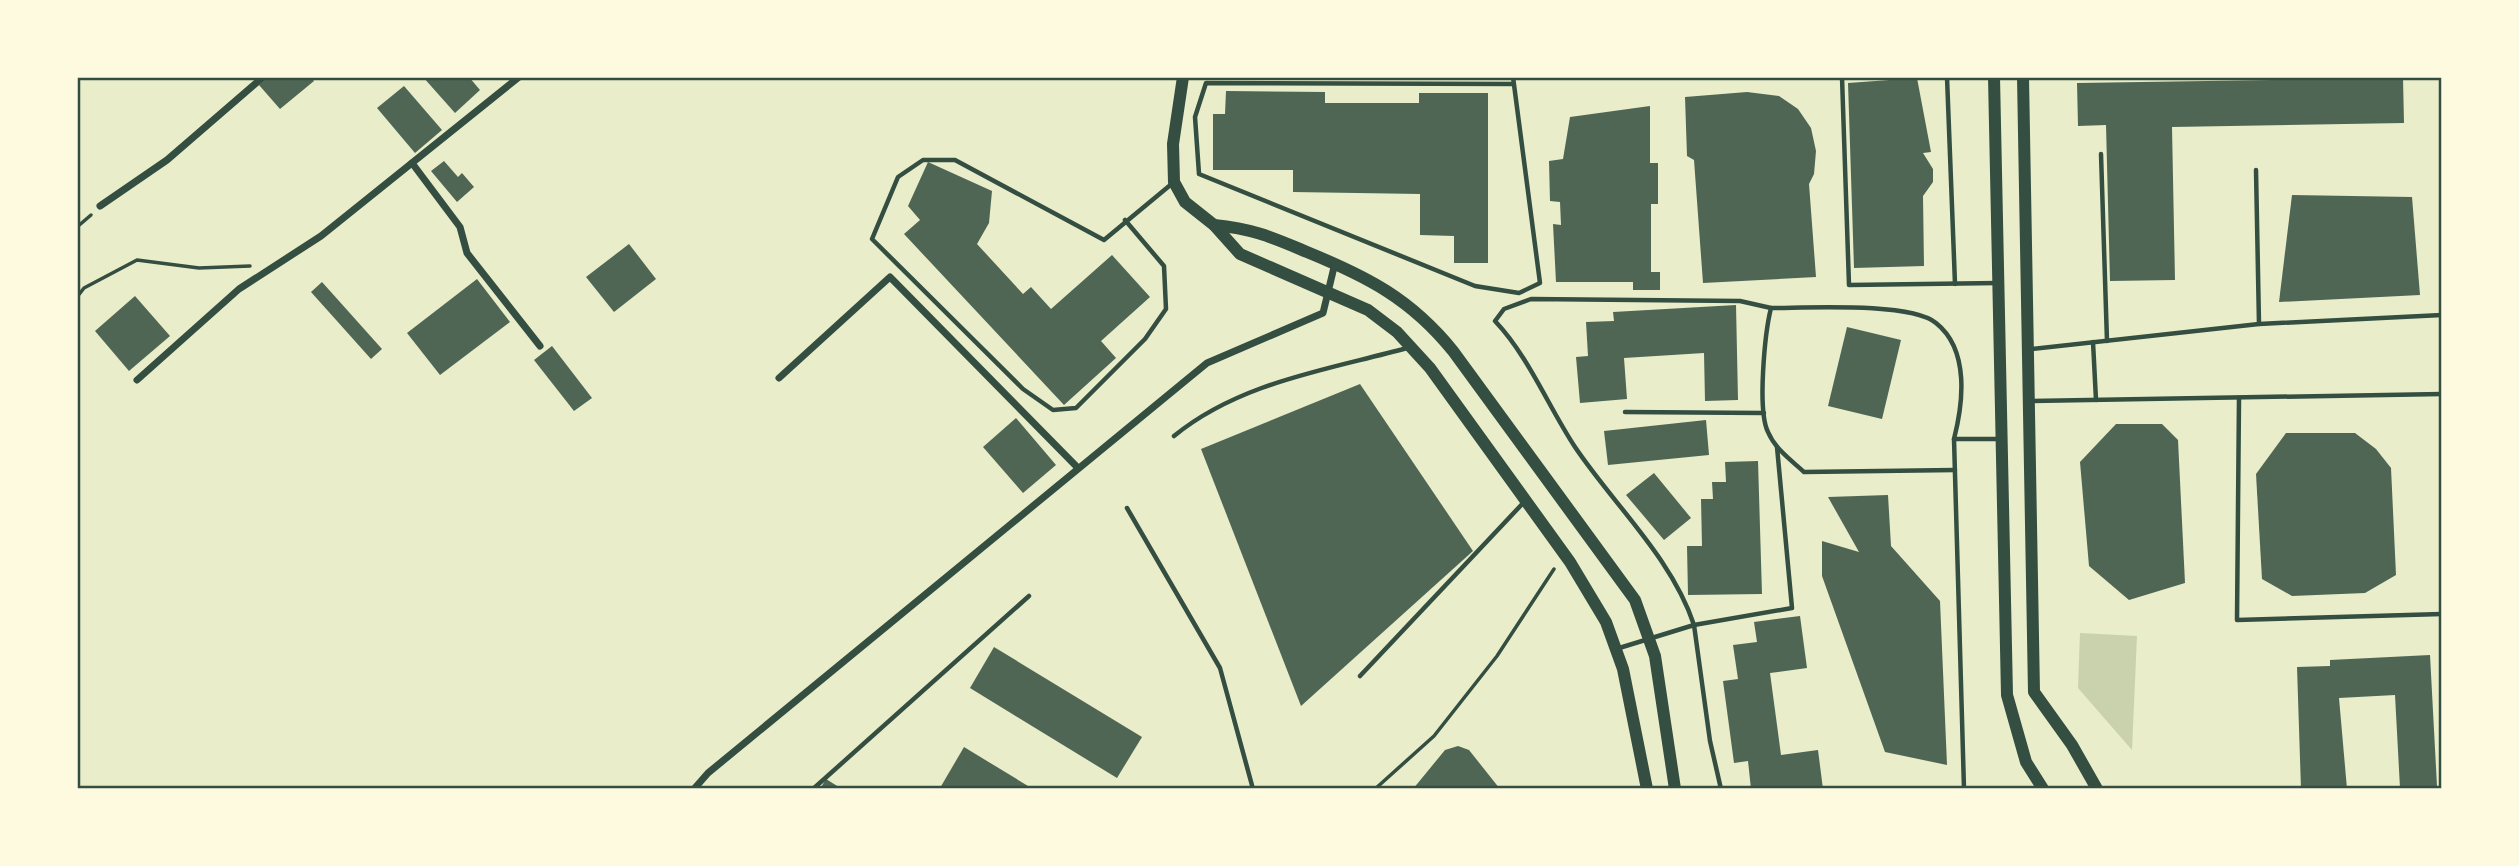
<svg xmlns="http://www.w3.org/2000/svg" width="2519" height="866" font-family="'Space Grotesk',sans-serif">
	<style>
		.green { fill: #cad2ad }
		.building { fill: #4f6655 }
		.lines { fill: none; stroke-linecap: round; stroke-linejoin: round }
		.path { stroke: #344e41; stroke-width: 3.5 }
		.service { stroke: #344e41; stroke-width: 4.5 }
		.minor { stroke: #344e41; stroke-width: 7 }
		.tertiary { stroke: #344e41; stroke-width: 12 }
		.neatline { fill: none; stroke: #344e41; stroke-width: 2.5 }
	</style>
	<rect width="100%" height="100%" fill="#e9edc9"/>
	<path class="green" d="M 2080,633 L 2137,636 L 2132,750 L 2078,688 Z"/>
	<g class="building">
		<path d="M 268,77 L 311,77 L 314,81 L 280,109 L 259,85 Z"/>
		<path d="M 423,77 L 469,77 L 480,90 L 455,113 Z"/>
		<path d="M 1917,78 L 1931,152 L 1923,153 L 1933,169 L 1933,182 L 1923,196 L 1924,266 L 1854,268 L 1848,83 Z"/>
		<path d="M 2403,78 L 2404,123 L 2172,127 L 2175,280 L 2110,281 L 2106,125 L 2078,126 L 2077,83 Z"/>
		<path d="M 404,86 L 442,130 L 415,153 L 377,108 Z"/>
		<path d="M 1226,91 L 1325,92 L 1325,103 L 1419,103 L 1419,93 L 1488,93 L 1488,263 L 1454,263 L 1454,236 L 1420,235 L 1420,194 L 1293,192 L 1293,170 L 1213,170 L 1213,114 L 1225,114 Z"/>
		<path d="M 1747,92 L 1779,96 L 1798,109 L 1811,128 L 1816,151 L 1814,174 L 1809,184 L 1816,277 L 1703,283 L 1694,160 L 1687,156 L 1685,97 Z"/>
		<path d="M 1650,106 L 1650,163 L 1658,163 L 1658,204 L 1651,204 L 1651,272 L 1660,272 L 1660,290 L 1633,290 L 1633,282 L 1556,282 L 1553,224 L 1561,225 L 1560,202 L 1550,201 L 1549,161 L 1563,159 L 1570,117 Z"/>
		<path d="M 2442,116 L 2442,137 L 2440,137 L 2439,119 Z"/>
		<path d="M 444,161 L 458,177 L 462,173 L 474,187 L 457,202 L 431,171 Z"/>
		<path d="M 928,162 L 992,191 L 989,223 L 977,244 L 1023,294 L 1031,287 L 1051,309 L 1112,255 L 1150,297 L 1101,341 L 1116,358 L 1064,405 L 904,234 L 920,220 L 908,206 Z"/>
		<path d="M 2292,195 L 2412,197 L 2420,295 L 2279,302 Z"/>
		<path d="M 629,244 L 656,279 L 614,312 L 586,277 Z"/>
		<path d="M 477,279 L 510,322 L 440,375 L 407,333 Z"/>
		<path d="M 322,282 L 382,349 L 371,359 L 311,292 Z"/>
		<path d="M 135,296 L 170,336 L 129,371 L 95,331 Z"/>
		<path d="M 1736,305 L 1738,400 L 1705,401 L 1704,353 L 1624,358 L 1627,399 L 1580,403 L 1576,357 L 1588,356 L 1586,322 L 1614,321 L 1613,312 Z"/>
		<path d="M 1847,327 L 1901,340 L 1882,419 L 1828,406 Z"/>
		<path d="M 552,346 L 592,398 L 574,411 L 534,360 Z"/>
		<path d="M 1360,384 L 1473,551 L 1301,706 L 1201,449 Z"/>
		<path d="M 1016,418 L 1056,465 L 1023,493 L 983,447 Z"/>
		<path d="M 1706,420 L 1709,455 L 1608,465 L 1604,431 Z"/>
		<path d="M 2116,424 L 2162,424 L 2178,440 L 2185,583 L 2129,600 L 2089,566 L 2080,462 Z"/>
		<path d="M 2286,433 L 2355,433 L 2376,449 L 2391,468 L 2396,575 L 2365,593 L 2292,596 L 2262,579 L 2256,474 Z"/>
		<path d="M 1758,461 L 1762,594 L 1688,595 L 1687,546 L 1702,546 L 1701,499 L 1713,499 L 1712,482 L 1726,482 L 1725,462 Z"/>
		<path d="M 1654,473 L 1691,518 L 1664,540 L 1626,495 Z"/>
		<path d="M 1888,495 L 1891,546 L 1940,601 L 1947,765 L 1885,752 L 1822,576 L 1822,541 L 1859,552 L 1828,497 Z"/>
		<path d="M 1800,616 L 1807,668 L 1770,673 L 1781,755 L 1818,750 L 1823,789 L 1751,789 L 1748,761 L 1734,763 L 1723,681 L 1738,679 L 1733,645 L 1757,642 L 1754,622 Z"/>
		<path d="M 994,647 L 1142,737 L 1117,778 L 970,688 Z"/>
		<path d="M 2430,655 L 2437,786 L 2400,788 L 2395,695 L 2339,698 L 2347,789 L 2301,789 L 2297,667 L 2330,666 L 2330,660 Z"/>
		<path d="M 1458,746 L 1469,750 L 1500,789 L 1413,789 L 1445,750 Z"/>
		<path d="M 964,747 L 1033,789 L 942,789 L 940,788 Z"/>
		<path d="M 826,779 L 842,789 L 820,789 Z"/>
	</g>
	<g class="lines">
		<g class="path">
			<path d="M 77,227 L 91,215"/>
			<path d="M 77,297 L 84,288 L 137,260 L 199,268 L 250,266"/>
			<path d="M 1375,789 L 1434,736 L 1497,656 L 1554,569"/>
		</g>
		<g class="service">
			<path d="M 1513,77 L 1540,283 L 1519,293 L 1475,286 L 1199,174 L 1195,117 L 1206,83 L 1514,84"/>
			<path d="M 1842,77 L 1849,285 L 1998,283"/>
			<path d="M 1947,77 L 1955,284"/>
			<path d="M 2101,154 L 2107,341"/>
			<path d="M 1125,220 L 1164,266 L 1166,309 L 1145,339 L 1076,408 L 1053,410 L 1023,389 L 872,239 L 898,177 L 923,160 L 955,160 L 1104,240 L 1174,182"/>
			<path d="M 1771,308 L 1740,301 L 1531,299 L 1504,309 L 1495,321 C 1529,357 1548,406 1575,447 C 1614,505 1672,558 1694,625 L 1792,608 L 1777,447"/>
			<path d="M 2259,324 L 2442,315"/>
			<path d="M 2093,342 L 2096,400"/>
			<path d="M 2031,349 L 2259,324 L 2256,170"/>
			<path d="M 2239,398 L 2237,620 L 2442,614"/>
			<path d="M 2029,401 L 2442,394"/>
			<path d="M 1625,412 L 1764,413"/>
			<path d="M 1174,436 C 1240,382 1327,370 1407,348"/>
			<path d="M 1954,439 L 1964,789"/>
			<path d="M 1955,470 L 1804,472 C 1791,460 1775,449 1768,432 C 1757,410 1765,332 1771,308 C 1807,308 1910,302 1936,323 C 1970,350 1963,404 1954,439 L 2001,439"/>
			<path d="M 1127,508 L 1220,668 L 1253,789"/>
			<path d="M 1616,649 L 1694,625 L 1710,741 L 1721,789"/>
			<path d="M 1360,676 L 1525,501"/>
			<path d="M 813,789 L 1029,596"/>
		</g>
		<g class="minor">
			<path d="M 412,163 L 460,227 L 467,253 L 540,346"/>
			<path d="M 100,206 L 167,160 L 263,77"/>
			<path d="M 779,378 L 890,277 L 1078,468"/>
			<path d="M 137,380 L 239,289 L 321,236 L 519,77"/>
			<path d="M 694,789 L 708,773 L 1207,363 L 1323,313 L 1335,263"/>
		</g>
		<g class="tertiary">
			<path d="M 1183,77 L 1173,144 L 1174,182 L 1185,202 L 1214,225 L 1240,254 L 1368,310 L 1397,332 L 1430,368 L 1570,562 L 1606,622 L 1623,669 L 1647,789"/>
			<path d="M 1994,77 L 2007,695 L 2026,762 L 2043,789"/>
			<path d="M 2023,77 L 2034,692 L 2072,745 L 2097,789"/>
			<path d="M 1214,225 C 1254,229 1271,237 1307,252 C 1368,277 1411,299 1453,351 L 1635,600 L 1655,656 L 1675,789"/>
		</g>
	</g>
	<rect width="2519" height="866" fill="none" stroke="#fefae0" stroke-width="158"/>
	<rect x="79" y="79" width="2361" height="708" class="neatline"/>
</svg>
